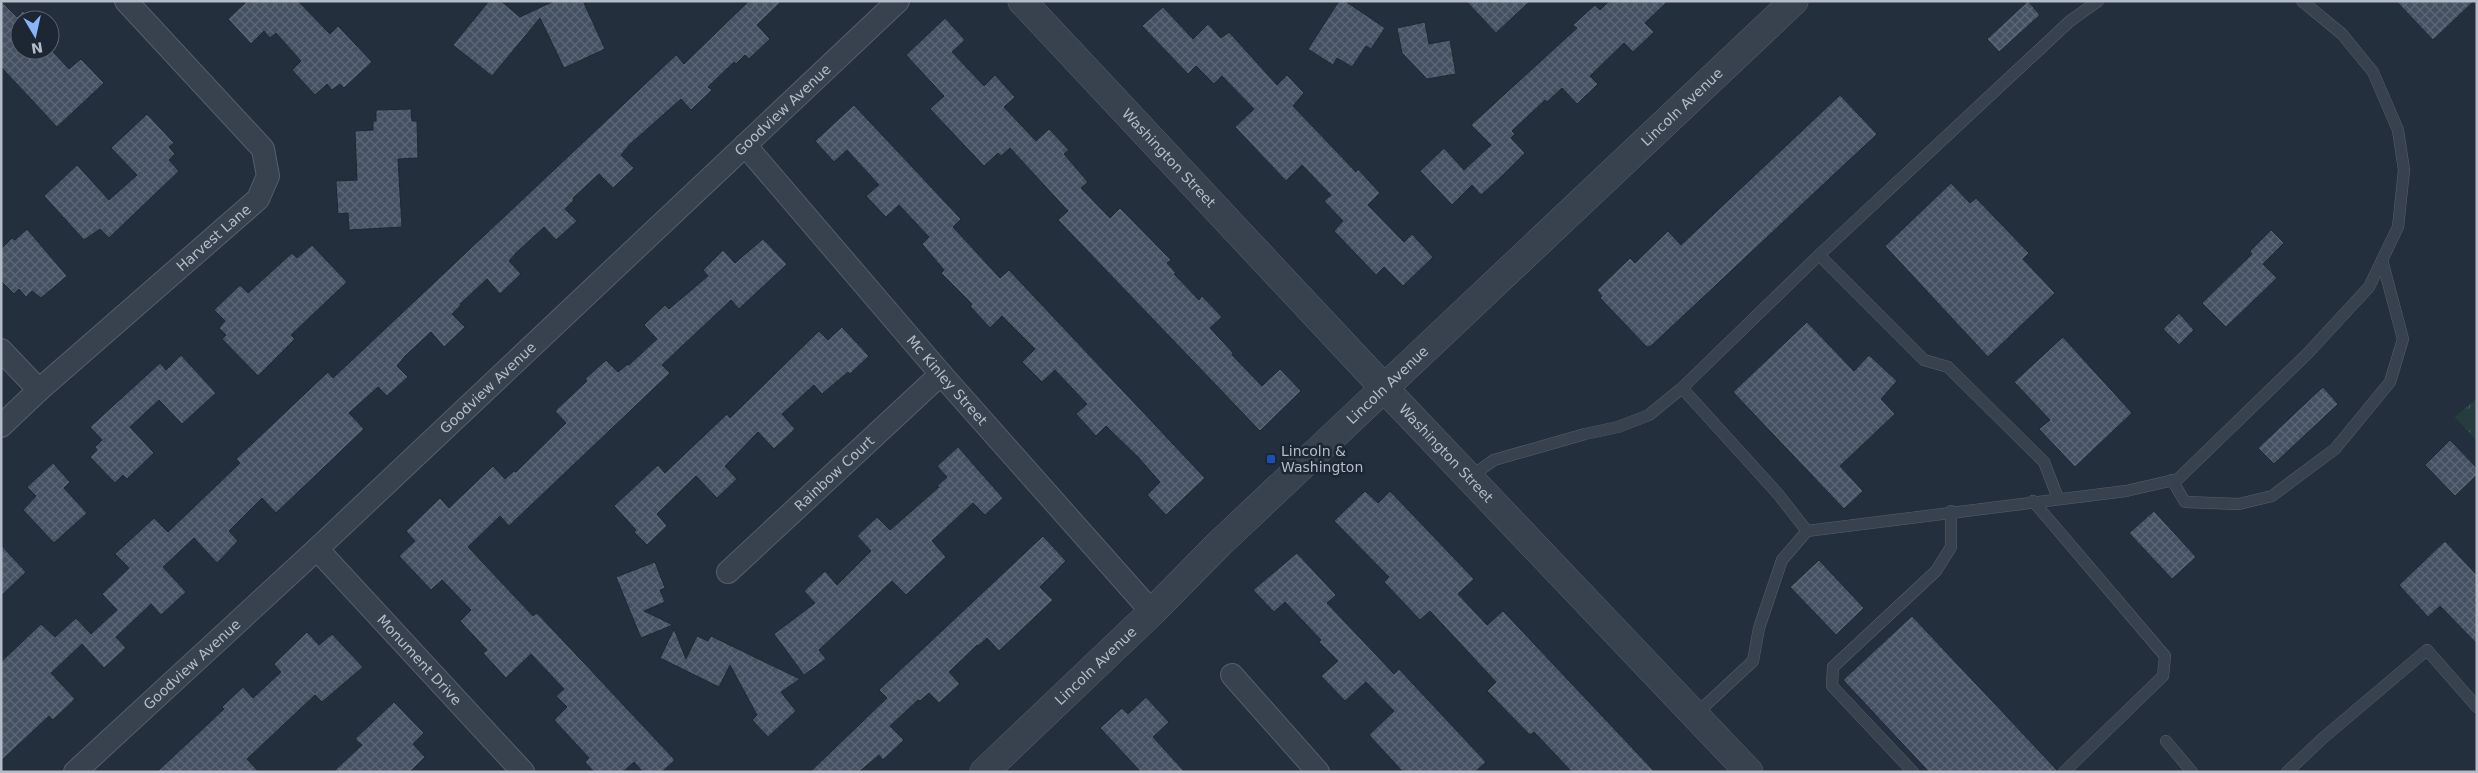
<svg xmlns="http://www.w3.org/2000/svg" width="2478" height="773" font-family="'DejaVu Sans',sans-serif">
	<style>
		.grass { fill: url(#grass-tufts) }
		.building { fill: url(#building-cross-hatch); stroke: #1f2835 }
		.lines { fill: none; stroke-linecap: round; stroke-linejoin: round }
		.service-casing { stroke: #565f6c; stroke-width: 12 }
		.minor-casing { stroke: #565f6c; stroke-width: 24 }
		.tertiary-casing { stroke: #565f6c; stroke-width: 29 }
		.service { stroke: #38414e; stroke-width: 11 }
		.minor { stroke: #38414e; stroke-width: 22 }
		.tertiary { stroke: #38414e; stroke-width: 28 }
		.transit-dot { fill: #1a4fb4; stroke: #1d2633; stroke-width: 2 }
		.labels { text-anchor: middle; stroke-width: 5; stroke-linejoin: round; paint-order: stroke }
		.street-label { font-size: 14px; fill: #b4bcc9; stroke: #1d2633 }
		.poi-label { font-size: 14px; fill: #b4bcc9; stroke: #1d2633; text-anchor: start }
	</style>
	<defs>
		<pattern id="grass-tufts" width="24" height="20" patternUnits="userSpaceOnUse" patternTransform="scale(1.25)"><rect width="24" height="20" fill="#263c3f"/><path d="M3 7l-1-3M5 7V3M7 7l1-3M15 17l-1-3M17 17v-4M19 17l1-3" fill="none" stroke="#435659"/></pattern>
		<pattern id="building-cross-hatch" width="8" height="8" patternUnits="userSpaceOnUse" patternTransform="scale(1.25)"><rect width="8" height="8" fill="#455162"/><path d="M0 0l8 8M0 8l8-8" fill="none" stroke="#5d6877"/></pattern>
	</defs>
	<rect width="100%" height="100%" fill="#242f3e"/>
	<path class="grass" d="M 2477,398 L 2477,441 L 2455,417 Z"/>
	<g class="building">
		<path d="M 1,1 L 17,17 L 23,11 L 31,20 L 20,20 L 20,50 L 50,49 L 69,69 L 81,59 L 104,83 L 57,127 L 1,67 Z"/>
		<path d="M 247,1 L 298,1 L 330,34 L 338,26 L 372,62 L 344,88 L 340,84 L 332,90 L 327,84 L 315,95 L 292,70 L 301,61 L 276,33 L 270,38 L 264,31 L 251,44 L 228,19 Z"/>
		<path d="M 489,1 L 501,1 L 520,17 L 554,1 L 583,1 L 605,49 L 564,68 L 540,18 L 492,76 L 453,45 Z"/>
		<path d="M 749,1 L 782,1 L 757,25 L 770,39 L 749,59 L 745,55 L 736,64 L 734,62 L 708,87 L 712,90 L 691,110 L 681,99 L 629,145 L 621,155 L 634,168 L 613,188 L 599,174 L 573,198 L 574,200 L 565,209 L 577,221 L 556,240 L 544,227 L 516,253 L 509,261 L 521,274 L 500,294 L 487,279 L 460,304 L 461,305 L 452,314 L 465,327 L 444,347 L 431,332 L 405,356 L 397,366 L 408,377 L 387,396 L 378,387 L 349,413 L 364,429 L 276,513 L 262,498 L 229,531 L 238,541 L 217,563 L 194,538 L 163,567 L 186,592 L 161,615 L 151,604 L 116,637 L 126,648 L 104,668 L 82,644 L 51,673 L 75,699 L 53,720 L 49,716 L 1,761 L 1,662 L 41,624 L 55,637 L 76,618 L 91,634 L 117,610 L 102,594 L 129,568 L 115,554 L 154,518 L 168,532 L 240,463 L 236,459 L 328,372 L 333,378 L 676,55 L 684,64 Z"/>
		<path d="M 1339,1 L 1345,1 L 1385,28 L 1371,49 L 1366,46 L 1352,67 L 1337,58 L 1333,65 L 1308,49 Z"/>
		<path d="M 1466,1 L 1530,1 L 1496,33 Z"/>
		<path d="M 1609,1 L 1668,1 L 1645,23 L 1654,32 L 1633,52 L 1624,43 L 1590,76 L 1598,84 L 1577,104 L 1562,88 L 1547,102 L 1545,100 L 1512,131 L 1515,134 L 1511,138 L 1525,153 L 1501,177 L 1481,195 L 1472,185 L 1452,205 L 1420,171 L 1444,148 L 1464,170 L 1491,145 L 1471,125 L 1577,28 L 1573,25 L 1595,5 L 1600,10 Z"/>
		<path d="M 2028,1 L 2040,15 L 1999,52 L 1987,39 Z"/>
		<path d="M 2396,1 L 2474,1 L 2433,40 Z"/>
		<path d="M 1163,7 L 1193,39 L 1208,24 L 1221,38 L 1229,32 L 1277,85 L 1287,75 L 1304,93 L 1293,106 L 1356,172 L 1358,169 L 1380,193 L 1368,205 L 1404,242 L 1412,234 L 1433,257 L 1403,286 L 1384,267 L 1376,275 L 1334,231 L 1343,221 L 1324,201 L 1331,195 L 1302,165 L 1286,181 L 1235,127 L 1254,109 L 1222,76 L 1214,84 L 1196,66 L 1188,74 L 1142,26 Z"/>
		<path d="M 945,18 L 965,40 L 952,52 L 984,86 L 995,75 L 1015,97 L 1004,107 L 1036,141 L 1049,129 L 1069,150 L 1064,154 L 1088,182 L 1081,188 L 1110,218 L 1120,208 L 1171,260 L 1167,263 L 1176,273 L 1174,274 L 1199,300 L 1202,296 L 1222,317 L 1210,328 L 1233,353 L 1232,355 L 1262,386 L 1280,369 L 1301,391 L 1260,431 L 1058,220 L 1068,211 L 1010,148 L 1001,156 L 998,153 L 984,166 L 930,109 L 944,96 L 906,55 Z"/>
		<path d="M 1425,22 L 1429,44 L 1450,40 L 1456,74 L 1427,79 L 1402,53 L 1397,28 Z"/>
		<path d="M 1840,95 L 1877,134 L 1651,346 L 1647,347 L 1600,298 L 1602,296 L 1597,290 L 1630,258 L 1635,263 L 1668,231 L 1681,245 Z"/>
		<path d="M 854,105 L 961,219 L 953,227 L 1000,278 L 1009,270 L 1205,478 L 1166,515 L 1147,495 L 1160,482 L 1138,457 L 1106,426 L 1096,436 L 1076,414 L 1087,404 L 1055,370 L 1042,382 L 1022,362 L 1035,349 L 1002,316 L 990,328 L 970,306 L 972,304 L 941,273 L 944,270 L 922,244 L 929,237 L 899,205 L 886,217 L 866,196 L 879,185 L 847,150 L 834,162 L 815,141 Z"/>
		<path d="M 411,109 L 412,121 L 417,121 L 418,158 L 398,159 L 402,227 L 349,230 L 348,213 L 338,214 L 336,181 L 357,180 L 355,131 L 373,130 L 373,121 L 376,121 L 376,110 Z"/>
		<path d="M 147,114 L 174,143 L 169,147 L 175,154 L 169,160 L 179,171 L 109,238 L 100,229 L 84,240 L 44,196 L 77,165 L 109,200 L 137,175 L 111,148 Z"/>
		<path d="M 1951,183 L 1970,203 L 1976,198 L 2029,253 L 2023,259 L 2055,293 L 1988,357 L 1885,246 Z"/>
		<path d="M 27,229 L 67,276 L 41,298 L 32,291 L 26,297 L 19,289 L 14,294 L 1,281 L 1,249 L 12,238 L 15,240 Z"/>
		<path d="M 2271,230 L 2284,243 L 2263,264 L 2277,278 L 2226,327 L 2202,303 L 2252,254 L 2250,251 Z"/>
		<path d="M 763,239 L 787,264 L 739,309 L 731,300 L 662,365 L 670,373 L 509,526 L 500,516 L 468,547 L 533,616 L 537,613 L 675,760 L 662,772 L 643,772 L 634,762 L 623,772 L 594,772 L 585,762 L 589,758 L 554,720 L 567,707 L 556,696 L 564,689 L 531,654 L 506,678 L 483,653 L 487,650 L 460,621 L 471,610 L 442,580 L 431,590 L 399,556 L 415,541 L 406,531 L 440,498 L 449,508 L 493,466 L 505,479 L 514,471 L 516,472 L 566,423 L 555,411 L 587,381 L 585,379 L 606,360 L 618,372 L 628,364 L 629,365 L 657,339 L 644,325 L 665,305 L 669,309 L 708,276 L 703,270 L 723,250 L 735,263 Z"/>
		<path d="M 312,245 L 347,282 L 291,335 L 295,339 L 258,376 L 222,339 L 226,335 L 219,328 L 225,321 L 214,310 L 240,285 L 248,293 L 292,253 L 297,258 Z"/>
		<path d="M 2179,313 L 2194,330 L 2179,345 L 2163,329 Z"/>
		<path d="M 1807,322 L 1854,371 L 1869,355 L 1897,381 L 1881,399 L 1895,414 L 1840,466 L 1863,491 L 1844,509 L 1733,392 Z"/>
		<path d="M 842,327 L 869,356 L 850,374 L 848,372 L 822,394 L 814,385 L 782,414 L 795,429 L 774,449 L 758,432 L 725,466 L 737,479 L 717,498 L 696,476 L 657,514 L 667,526 L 647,545 L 634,532 L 636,530 L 614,506 L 658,465 L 665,473 L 727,414 L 730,418 L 819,331 L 828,340 Z"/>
		<path d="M 2063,337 L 2132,413 L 2075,467 L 2039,429 L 2050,420 L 2014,382 Z"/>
		<path d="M 181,355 L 216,393 L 182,424 L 159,400 L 130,427 L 154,453 L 127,479 L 123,475 L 115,483 L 90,457 L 97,450 L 95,447 L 102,440 L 90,427 L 160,363 L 166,370 Z"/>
		<path d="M 2323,387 L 2338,404 L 2274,464 L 2258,448 Z"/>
		<path d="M 2450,440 L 2477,468 L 2477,475 L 2455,496 L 2425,465 Z"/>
		<path d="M 958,447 L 1003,498 L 985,515 L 973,503 L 932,541 L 946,557 L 906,595 L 892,581 L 819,650 L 826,659 L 804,675 L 774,634 L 815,603 L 804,591 L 825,571 L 837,585 L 871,551 L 857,536 L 877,517 L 890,530 L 939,487 L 937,486 L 947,477 L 937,466 Z"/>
		<path d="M 53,463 L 70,482 L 64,488 L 87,513 L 54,543 L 23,510 L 36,496 L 27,487 Z"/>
		<path d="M 1365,491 L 1378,503 L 1390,491 L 1474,579 L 1458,594 L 1487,625 L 1503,611 L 1655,772 L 1572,772 L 1534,732 L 1530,735 L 1487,691 L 1496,682 L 1430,611 L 1420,620 L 1384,582 L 1389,577 L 1334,521 Z"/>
		<path d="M 2154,511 L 2196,557 L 2172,579 L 2129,533 Z"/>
		<path d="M 1043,536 L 1066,561 L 1040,587 L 1053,600 L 999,651 L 987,638 L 978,646 L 977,645 L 949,672 L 960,684 L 939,703 L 929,693 L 920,701 L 918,700 L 890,726 L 904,740 L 883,760 L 879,755 L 859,772 L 810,772 L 887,698 L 879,690 Z"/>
		<path d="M 2445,541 L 2477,575 L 2477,644 L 2440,606 L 2428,617 L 2399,585 Z"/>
		<path d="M 1,545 L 26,572 L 1,596 Z"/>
		<path d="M 1297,553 L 1336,595 L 1327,603 L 1394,674 L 1399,669 L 1486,762 L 1475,772 L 1403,772 L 1369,735 L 1394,711 L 1366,682 L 1345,701 L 1321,676 L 1338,661 L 1319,642 L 1321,640 L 1285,602 L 1274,612 L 1253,590 Z"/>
		<path d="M 1819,560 L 1864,608 L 1836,635 L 1790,587 Z"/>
		<path d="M 655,562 L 665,588 L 660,590 L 665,602 L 644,611 L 673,625 L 641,638 L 616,577 Z"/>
		<path d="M 1912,616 L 2057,770 L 2057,772 L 1929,772 L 1843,680 Z"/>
		<path d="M 674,629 L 686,659 L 697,636 L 708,641 L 711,636 L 800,679 L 781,692 L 796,711 L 768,737 L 752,720 L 757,715 L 730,665 L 719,687 L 660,658 Z"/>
		<path d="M 307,632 L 319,645 L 332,634 L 363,667 L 322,702 L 315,695 L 247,759 L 259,772 L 157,772 L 224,709 L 222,707 L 243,687 L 253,698 L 281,672 L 274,664 Z"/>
		<path d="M 1146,697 L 1169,722 L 1153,737 L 1185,772 L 1141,772 L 1100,728 L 1122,708 L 1128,714 Z"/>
		<path d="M 394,702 L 424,733 L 413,744 L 425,757 L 410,772 L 333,772 L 362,745 L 355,739 Z"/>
	</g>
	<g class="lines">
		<defs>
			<g id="service">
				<path d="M 1819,255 L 1924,360 L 1948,367 L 2044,462 L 2058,498"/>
				<path d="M 1682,388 L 1778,494 L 1807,531"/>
				<path d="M 1470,477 L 1494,460 L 1585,434 L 1618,427 L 1649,415 L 1682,388 L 1819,255 L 2070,21 L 2098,1"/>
				<path d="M 2172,480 L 2185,502 L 2239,504 L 2272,496 L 2335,449 L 2390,382 L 2403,339 L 2382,260"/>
				<path d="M 2033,501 L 2165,656 L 2163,676 L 2064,772"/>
				<path d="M 1695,715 L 1753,661 L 1759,628 L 1782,560 L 1807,531 L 2126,491 L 2178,479 L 2308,353 L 2369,287 L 2398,227 L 2404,170 L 2398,130 L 2373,72 L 2342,34 L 2302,1"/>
				<path d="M 2166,741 L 2192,772"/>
				<path d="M 1913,772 L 1832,686 L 1833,667 L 1936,571 L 1951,547 L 1951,511"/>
				<path d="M 2287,772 L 2323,738 L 2427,650 L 2477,707"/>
			</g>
			<g id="minor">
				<path id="s1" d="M 745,145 L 941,374 L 1152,612"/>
				<path d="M 1,350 L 39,390"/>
				<path id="s2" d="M 1,426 L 39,390 L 258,199 L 268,176 L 263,149 L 126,1"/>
				<path id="s3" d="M 317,549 L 523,772"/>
				<path id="s4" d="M 728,572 L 941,374"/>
				<path d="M 1232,675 L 1318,772"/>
				<path id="s5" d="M 75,772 L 317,549 L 898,1"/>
			</g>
			<g id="tertiary">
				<path id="s6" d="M 1022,1 L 1385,389 L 1749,772"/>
				<path id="s7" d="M 984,772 L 1152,612 L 1219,544 L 1794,1"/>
			</g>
		</defs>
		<use href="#service" class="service-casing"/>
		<use href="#minor" class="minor-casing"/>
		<use href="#tertiary" class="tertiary-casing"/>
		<use href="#service" class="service"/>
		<use href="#minor" class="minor"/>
		<use href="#tertiary" class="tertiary"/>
	</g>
	<rect class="transit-dot" x="1266" y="454" width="10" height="10" rx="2.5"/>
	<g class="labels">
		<g class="street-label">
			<text dy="5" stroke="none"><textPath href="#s7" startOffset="964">Lincoln Avenue</textPath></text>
			<text dy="5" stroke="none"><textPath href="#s5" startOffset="969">Goodview Avenue</textPath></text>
			<text dy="5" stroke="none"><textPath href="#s6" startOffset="215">Washington Street</textPath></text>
			<text dy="5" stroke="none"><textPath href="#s2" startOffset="284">Harvest Lane</textPath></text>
			<text dy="5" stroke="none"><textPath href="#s1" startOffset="310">Mc Kinley Street</textPath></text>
			<text dy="5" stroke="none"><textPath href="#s7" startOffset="559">Lincoln Avenue</textPath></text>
			<text dy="5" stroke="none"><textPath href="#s5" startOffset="564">Goodview Avenue</textPath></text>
			<text dy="5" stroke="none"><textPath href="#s6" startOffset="620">Washington Street</textPath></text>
			<text dy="5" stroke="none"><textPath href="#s4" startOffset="145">Rainbow Court</textPath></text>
			<text dy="5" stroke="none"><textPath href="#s3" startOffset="151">Monument Drive</textPath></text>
			<text dy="5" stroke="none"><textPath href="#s5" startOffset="159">Goodview Avenue</textPath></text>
			<text dy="5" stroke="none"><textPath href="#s7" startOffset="154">Lincoln Avenue</textPath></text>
		</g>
		<g class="poi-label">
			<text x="1281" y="456">Lincoln &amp;<tspan x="1281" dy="16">Washington</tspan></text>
		</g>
	</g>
	<rect width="2478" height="773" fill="none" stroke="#b4bcc9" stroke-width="5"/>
	<g transform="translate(35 35) rotate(171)"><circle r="24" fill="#1d2633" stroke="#59626f"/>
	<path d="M0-4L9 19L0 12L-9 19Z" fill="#8ab4f8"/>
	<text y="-8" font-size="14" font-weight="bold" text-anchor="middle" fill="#b4bcc9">N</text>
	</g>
</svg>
